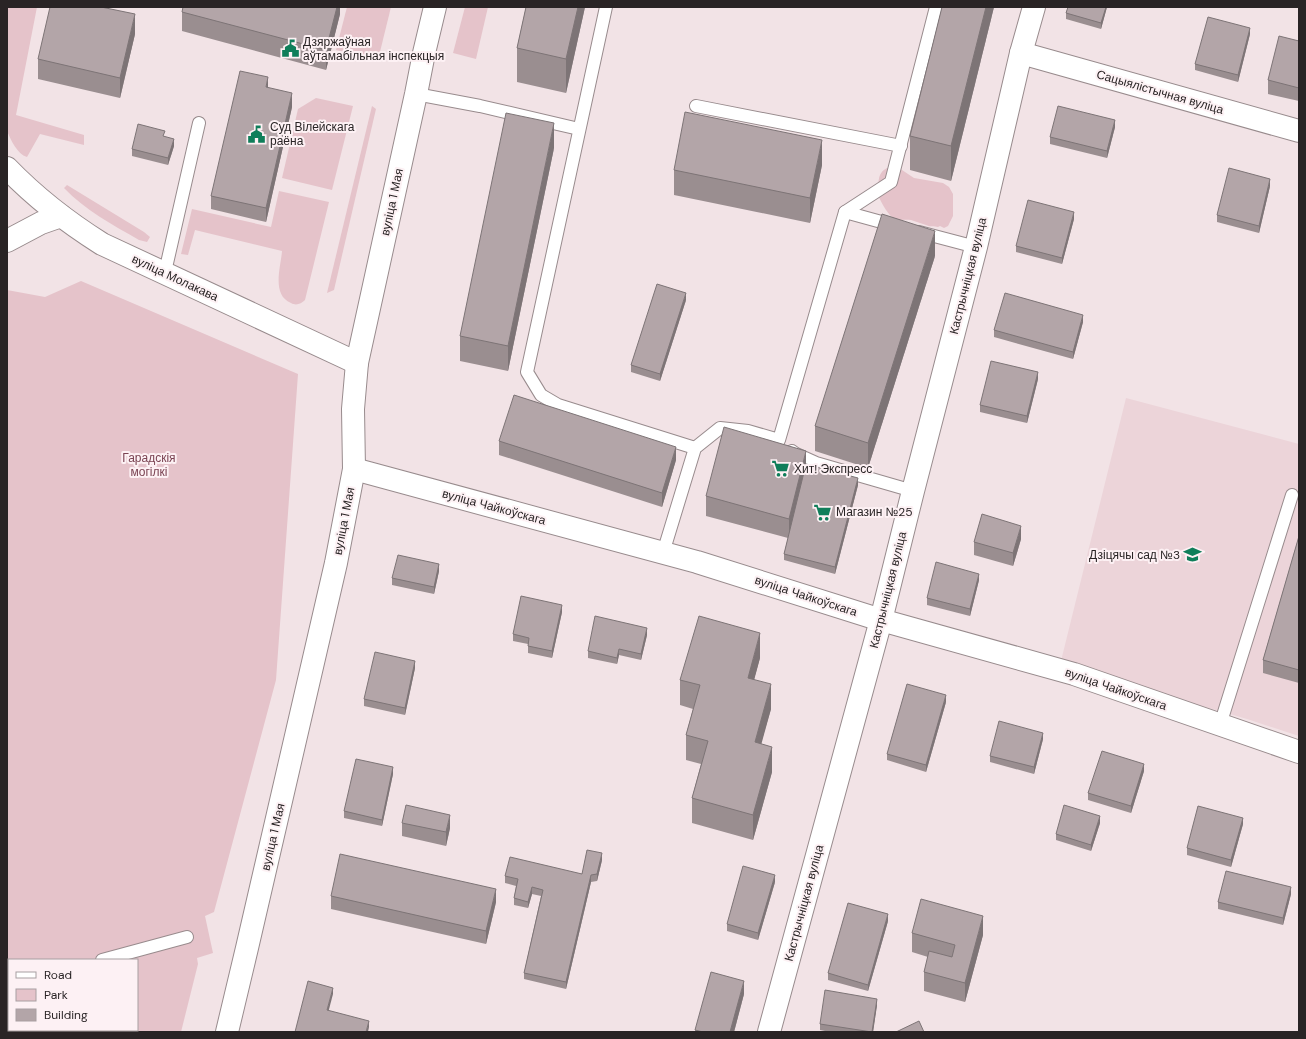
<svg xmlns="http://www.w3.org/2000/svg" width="1306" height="1039" font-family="'DM Sans',sans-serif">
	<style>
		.built { fill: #ecd4d9 }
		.green { fill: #e5c3ca; fill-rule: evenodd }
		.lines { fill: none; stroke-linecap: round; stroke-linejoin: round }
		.lane-casing { stroke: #988b8d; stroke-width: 14 }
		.street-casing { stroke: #988b8d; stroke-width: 24 }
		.secondary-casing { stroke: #988b8d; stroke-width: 24 }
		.lane { stroke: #fff; stroke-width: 12 }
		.street { stroke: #fff; stroke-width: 22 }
		.secondary { stroke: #fff; stroke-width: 22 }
		.wall { fill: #9a8e90 }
		.shaded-wall { fill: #7d7476 }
		.building { fill: #b3a5a8; stroke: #7d7476 }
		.labels { text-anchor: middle; stroke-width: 4; stroke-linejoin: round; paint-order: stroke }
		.poi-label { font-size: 12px; fill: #292425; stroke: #fdf1f4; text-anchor: start }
		.street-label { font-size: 12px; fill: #292425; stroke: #fdf1f4 }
		.park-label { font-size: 12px; fill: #7b4453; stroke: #fdf1f4 }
	</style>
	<rect width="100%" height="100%" fill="#f2e3e6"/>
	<path class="built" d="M 1126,398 L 1299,444 L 1299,736 L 1247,719 L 1060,665 Z"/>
	<g class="green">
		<path d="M 7,7 L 37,7 L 16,115 L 84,135 L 84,145 L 40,134 L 27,157 C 17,154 11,140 7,131 Z"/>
		<path d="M 347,7 L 391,7 L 378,60 L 336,50 Z"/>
		<path d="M 465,7 L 488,7 L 476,59 L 453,53 Z"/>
		<path d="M 316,98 L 353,106 L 332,190 L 282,178 L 298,109 Z"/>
		<path d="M 372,106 L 376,109 L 334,290 L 327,293 Z"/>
		<path d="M 887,168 L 899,168 L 914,178 L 943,183 L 949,187 L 953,194 L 953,216 L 948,226 L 944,228 L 940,226 L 938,227 C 935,226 929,227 926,225 C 921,223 916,222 911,220 C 905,219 900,221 895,219 C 888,216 880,200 877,193 C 880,182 876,174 887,168 Z"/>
		<path d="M 67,185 L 144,232 L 150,237 L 147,242 L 139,240 C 113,225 85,210 64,188 Z"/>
		<path d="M 279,191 L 329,202 L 305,300 C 301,304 296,306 291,303 C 271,295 281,266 282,251 L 195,230 L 188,255 L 181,254 L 192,209 L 271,227 Z"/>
		<path d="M 81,281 L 298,374 L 276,680 L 214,912 L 205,916 L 213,953 L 197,958 L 198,964 L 181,1032 L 7,1032 L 7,290 L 45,297 ZM 9,960 L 137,960 L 137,1030 L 9,1030 Z"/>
	</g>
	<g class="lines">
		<defs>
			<g id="lane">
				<path d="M 606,7 L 527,372 L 541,395 L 558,405 L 695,448"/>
				<path d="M 416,94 L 480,106 L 579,129"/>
				<path d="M 696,106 L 901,146"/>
				<path d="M 845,212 L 896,226"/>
				<path d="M 919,232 L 976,247"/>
				<path d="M 165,272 L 199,123"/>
				<path d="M 792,451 L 796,454 L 816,463 L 913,491"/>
				<path d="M 663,553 L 695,448 L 720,428 L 748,431 L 779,440 L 845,212 L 891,182 L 936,7"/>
				<path d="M 1220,725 L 1292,495"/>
				<path d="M 102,960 L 187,937"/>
				<path d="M 7,985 L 9,985"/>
			</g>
			<g id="street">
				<path d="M 1021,53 L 1299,131"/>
				<path d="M 7,241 L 41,223 L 61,216"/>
				<path d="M 354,469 L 697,562 L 881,620 L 1074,674 L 1299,752"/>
				<path d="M 769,1032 L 881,620 L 913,491 L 976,247 L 1021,53 L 1034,7"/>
			</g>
			<g id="secondary">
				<path d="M 7,168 C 36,198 67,222 102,244 L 357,363"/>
				<path d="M 227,1032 L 247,948 L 336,563 L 354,469 L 353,409 L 357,363 L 416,94 L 424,53 L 435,7"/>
			</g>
		</defs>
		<use href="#lane" class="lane-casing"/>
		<use href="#street" class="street-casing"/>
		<use href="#secondary" class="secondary-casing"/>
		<use href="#lane" class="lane"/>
		<use href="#street" class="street"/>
		<use href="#secondary" class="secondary"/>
	</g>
	<g class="wall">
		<path d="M 340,7 L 340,14 L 326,70 L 182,31 L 182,12 Z"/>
		<path d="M 526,7 L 585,7 L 566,93 L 517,82 L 517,48 Z"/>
		<path d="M 942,7 L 994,7 L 951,181 L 910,170 L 910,136 Z"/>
		<path d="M 1068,7 L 1107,7 L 1101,29 L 1066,19 L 1066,13 Z"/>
		<path d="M 135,34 L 120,98 L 38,79 L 38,59 Z"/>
		<path d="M 1250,34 L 1238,82 L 1195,70 L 1195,64 Z"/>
		<path d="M 1299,41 L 1299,101 L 1268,94 L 1268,80 Z"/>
		<path d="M 268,88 L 292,107 L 266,222 L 211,209 L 211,196 Z"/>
		<path d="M 1115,127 L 1107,158 L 1050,144 L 1050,137 Z"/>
		<path d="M 165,137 L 174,146 L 168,165 L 132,156 L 132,149 Z"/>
		<path d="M 554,148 L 508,371 L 460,361 L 460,336 Z"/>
		<path d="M 822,165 L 810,223 L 674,195 L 674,170 Z"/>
		<path d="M 1270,186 L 1259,233 L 1217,222 L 1217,215 Z"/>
		<path d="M 1074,219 L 1062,264 L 1016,252 L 1016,246 Z"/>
		<path d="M 935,256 L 868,468 L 815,451 L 815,426 Z"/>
		<path d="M 686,300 L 660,381 L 631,372 L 631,365 Z"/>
		<path d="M 1083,322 L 1073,359 L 994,337 L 994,330 Z"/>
		<path d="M 1038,379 L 1027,423 L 980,412 L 980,405 Z"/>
		<path d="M 499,441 L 676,460 L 662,507 L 499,455 Z"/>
		<path d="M 806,464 L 858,485 L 835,574 L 784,560 L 784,554 L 788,538 L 706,516 L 706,496 Z"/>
		<path d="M 1299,536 L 1299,683 L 1263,673 L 1263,660 Z"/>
		<path d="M 1021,539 L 1013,566 L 974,555 L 974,542 Z"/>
		<path d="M 439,571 L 434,594 L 392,585 L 392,578 Z"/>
		<path d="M 979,580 L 970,616 L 927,605 L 927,598 Z"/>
		<path d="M 562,612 L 552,658 L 528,653 L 528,644 L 513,641 L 513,634 Z"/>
		<path d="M 647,635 L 641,660 L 619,655 L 617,664 L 588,658 L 588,651 Z"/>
		<path d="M 760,658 L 754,679 L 771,709 L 761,743 L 772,772 L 753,840 L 692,823 L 692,798 L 701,764 L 686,760 L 686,735 L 693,709 L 680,705 L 680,680 Z"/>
		<path d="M 415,668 L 405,715 L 364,706 L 364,699 Z"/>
		<path d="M 946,702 L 926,772 L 887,760 L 887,754 Z"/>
		<path d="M 1043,739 L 1034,774 L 990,762 L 990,756 Z"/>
		<path d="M 1144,771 L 1131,813 L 1088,800 L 1088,793 Z"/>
		<path d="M 393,774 L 382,826 L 344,818 L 344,811 Z"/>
		<path d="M 402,823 L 450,828 L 446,846 L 402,836 Z"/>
		<path d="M 1100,823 L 1091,851 L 1056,840 L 1056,834 Z"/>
		<path d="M 1243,824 L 1231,867 L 1187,855 L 1187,848 Z"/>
		<path d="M 602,860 L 597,881 L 591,882 L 566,989 L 524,979 L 524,973 L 541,896 L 532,894 L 528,908 L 514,905 L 514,898 L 516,886 L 505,883 L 505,876 L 582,874 Z"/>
		<path d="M 775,882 L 758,940 L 727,931 L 727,924 Z"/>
		<path d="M 1291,894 L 1283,925 L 1218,909 L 1218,902 Z"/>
		<path d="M 331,896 L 496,902 L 486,944 L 331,909 Z"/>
		<path d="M 888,921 L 868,991 L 828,980 L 828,973 Z"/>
		<path d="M 912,933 L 983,935 L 965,1002 L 924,991 L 924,972 L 928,957 L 912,952 Z"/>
		<path d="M 744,994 L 734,1032 L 695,1032 L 695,1030 Z"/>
		<path d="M 877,1005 L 873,1032 L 830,1032 L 820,1030 L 820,1024 Z"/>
	</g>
	<g class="shaded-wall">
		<path d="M 337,7 L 340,7 L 340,14 L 326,70 L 326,50 Z"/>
		<path d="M 578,7 L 585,7 L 566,93 L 566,59 Z"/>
		<path d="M 986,7 L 994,7 L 951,181 L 951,146 Z"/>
		<path d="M 1106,7 L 1107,7 L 1101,29 L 1101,23 Z"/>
		<path d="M 135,14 L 135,34 L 120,98 L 120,78 Z"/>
		<path d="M 1250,28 L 1250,34 L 1238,82 L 1238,75 Z"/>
		<path d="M 268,77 L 268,90 L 266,87 Z"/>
		<path d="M 292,93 L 292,107 L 266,222 L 266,208 Z"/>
		<path d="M 1115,120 L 1115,127 L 1107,158 L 1107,151 Z"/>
		<path d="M 554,123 L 554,148 L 508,371 L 508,346 Z"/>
		<path d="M 174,139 L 174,146 L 168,165 L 168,158 Z"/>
		<path d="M 822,140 L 822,165 L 810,223 L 810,198 Z"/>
		<path d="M 1270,179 L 1270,186 L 1259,233 L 1259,226 Z"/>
		<path d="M 1074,212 L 1074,219 L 1062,264 L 1062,258 Z"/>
		<path d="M 935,231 L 935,256 L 868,468 L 868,443 Z"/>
		<path d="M 686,293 L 686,300 L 660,381 L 660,374 Z"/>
		<path d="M 1083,315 L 1083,322 L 1073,359 L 1073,352 Z"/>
		<path d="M 1038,372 L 1038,379 L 1027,423 L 1027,416 Z"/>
		<path d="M 676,447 L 676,460 L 662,507 L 662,493 Z"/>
		<path d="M 806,451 L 806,470 L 789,539 L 789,519 Z"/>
		<path d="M 858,478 L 858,485 L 835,574 L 835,567 Z"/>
		<path d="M 1021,526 L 1021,539 L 1013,566 L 1013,553 Z"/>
		<path d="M 439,564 L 439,571 L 434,594 L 434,587 Z"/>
		<path d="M 979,574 L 979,580 L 970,616 L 970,609 Z"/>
		<path d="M 562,605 L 562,612 L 552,658 L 552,651 Z"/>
		<path d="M 647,628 L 647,635 L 641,660 L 641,654 Z"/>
		<path d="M 760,633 L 760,658 L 748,703 L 748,678 Z"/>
		<path d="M 619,649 L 619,655 L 617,664 L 617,658 Z"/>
		<path d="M 415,661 L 415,668 L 405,715 L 405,708 Z"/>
		<path d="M 771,684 L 771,709 L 755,767 L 755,742 Z"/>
		<path d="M 946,695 L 946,702 L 926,772 L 926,765 Z"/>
		<path d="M 1043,733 L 1043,739 L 1034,774 L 1034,767 Z"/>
		<path d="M 772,747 L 772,772 L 753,840 L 753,815 Z"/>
		<path d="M 1144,764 L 1144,771 L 1131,813 L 1131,806 Z"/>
		<path d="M 393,767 L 393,774 L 382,826 L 382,820 Z"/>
		<path d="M 450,815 L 450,828 L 446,846 L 446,832 Z"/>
		<path d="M 1100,816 L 1100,823 L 1091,851 L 1091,845 Z"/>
		<path d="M 1243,818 L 1243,824 L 1231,867 L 1231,860 Z"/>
		<path d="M 602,853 L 602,860 L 597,881 L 597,874 Z"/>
		<path d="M 591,875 L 591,882 L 566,989 L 566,982 Z"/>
		<path d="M 775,875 L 775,882 L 758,940 L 758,933 Z"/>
		<path d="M 532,887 L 532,894 L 528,908 L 528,902 Z"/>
		<path d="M 1291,887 L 1291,894 L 1283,925 L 1283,918 Z"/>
		<path d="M 496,889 L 496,902 L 486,944 L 486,931 Z"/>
		<path d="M 888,914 L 888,921 L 868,991 L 868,985 Z"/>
		<path d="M 983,916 L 983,935 L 965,1002 L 965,983 Z"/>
		<path d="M 744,981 L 744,994 L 734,1032 L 730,1032 Z"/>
		<path d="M 333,988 L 333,994 L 327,1017 L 327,1010 Z"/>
		<path d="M 877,999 L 877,1005 L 873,1032 L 872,1032 Z"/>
		<path d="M 369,1021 L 369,1027 L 368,1032 L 366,1032 Z"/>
	</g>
	<g class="building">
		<path d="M 50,7 L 101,7 L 135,14 L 120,78 L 38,59 Z"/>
		<path d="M 183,7 L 337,7 L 326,50 L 182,12 Z"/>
		<path d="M 526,7 L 578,7 L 566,59 L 517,48 Z"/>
		<path d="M 942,7 L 986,7 L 951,146 L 910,136 Z"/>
		<path d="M 1068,7 L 1106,7 L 1101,23 L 1066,13 Z"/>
		<path d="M 1208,17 L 1250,28 L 1238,75 L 1195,64 Z"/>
		<path d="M 1279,36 L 1299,41 L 1299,88 L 1268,80 Z"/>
		<path d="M 240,71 L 268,77 L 266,87 L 292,93 L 266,208 L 211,196 Z"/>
		<path d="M 1058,106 L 1115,120 L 1107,151 L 1050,137 Z"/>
		<path d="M 685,112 L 822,140 L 810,198 L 674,170 Z"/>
		<path d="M 506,113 L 554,123 L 508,346 L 460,336 Z"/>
		<path d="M 138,124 L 165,131 L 163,136 L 174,139 L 168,158 L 132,149 Z"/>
		<path d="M 1229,168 L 1270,179 L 1259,226 L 1217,215 Z"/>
		<path d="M 1028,200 L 1074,212 L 1062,258 L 1016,246 Z"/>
		<path d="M 882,214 L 935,231 L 868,443 L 815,426 Z"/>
		<path d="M 657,284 L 686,293 L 660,374 L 631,365 Z"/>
		<path d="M 1005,293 L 1083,315 L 1073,352 L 994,330 Z"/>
		<path d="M 991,361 L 1038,372 L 1027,416 L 980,405 Z"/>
		<path d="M 514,395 L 676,447 L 662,493 L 499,441 Z"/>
		<path d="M 724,427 L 806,451 L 789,519 L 706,496 Z"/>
		<path d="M 806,464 L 858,478 L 835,567 L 784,554 Z"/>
		<path d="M 982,514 L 1021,526 L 1013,553 L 974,542 Z"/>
		<path d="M 1299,536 L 1299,670 L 1263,660 Z"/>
		<path d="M 398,555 L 439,564 L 434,587 L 392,578 Z"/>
		<path d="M 936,562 L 979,574 L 970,609 L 927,598 Z"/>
		<path d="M 521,596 L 562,605 L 552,651 L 528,646 L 529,638 L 513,634 Z"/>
		<path d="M 595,616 L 647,628 L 641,654 L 619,649 L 617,658 L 588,651 Z"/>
		<path d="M 699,616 L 760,633 L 748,678 L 771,684 L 755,742 L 772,747 L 753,815 L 692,798 L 708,741 L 686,735 L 700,685 L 680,680 Z"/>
		<path d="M 375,652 L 415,661 L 405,708 L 364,699 Z"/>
		<path d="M 907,684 L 946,695 L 926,765 L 887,754 Z"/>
		<path d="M 999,721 L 1043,733 L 1034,767 L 990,756 Z"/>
		<path d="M 1102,751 L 1144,764 L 1131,806 L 1088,793 Z"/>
		<path d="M 356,759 L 393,767 L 382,820 L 344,811 Z"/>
		<path d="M 406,805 L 450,815 L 446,832 L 402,823 Z"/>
		<path d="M 1064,805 L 1100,816 L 1091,845 L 1056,834 Z"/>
		<path d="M 1198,806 L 1243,818 L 1231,860 L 1187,848 Z"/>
		<path d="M 587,850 L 602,853 L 597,874 L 591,875 L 566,982 L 524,973 L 543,890 L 532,887 L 528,902 L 514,898 L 518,879 L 505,876 L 510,857 L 582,874 Z"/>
		<path d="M 340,854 L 496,889 L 486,931 L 331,896 Z"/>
		<path d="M 743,866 L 775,875 L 758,933 L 727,924 Z"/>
		<path d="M 1226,871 L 1291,887 L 1283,918 L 1218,902 Z"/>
		<path d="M 921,899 L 983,916 L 965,983 L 924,972 L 929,951 L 952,957 L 955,945 L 912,933 Z"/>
		<path d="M 848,903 L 888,914 L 868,985 L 828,973 Z"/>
		<path d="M 711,972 L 744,981 L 730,1032 L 703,1032 L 695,1030 Z"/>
		<path d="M 308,981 L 333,988 L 327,1010 L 369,1021 L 366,1032 L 295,1032 Z"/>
		<path d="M 825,990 L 877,999 L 872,1032 L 820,1024 Z"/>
		<path d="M 919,1021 L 924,1032 L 896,1032 Z"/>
	</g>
	<defs>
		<symbol id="civic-bare" viewBox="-9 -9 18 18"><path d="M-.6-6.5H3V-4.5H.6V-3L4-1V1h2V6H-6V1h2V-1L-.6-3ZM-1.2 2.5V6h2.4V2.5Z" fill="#0f7e5a" stroke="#fdf1f4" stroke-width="2.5" paint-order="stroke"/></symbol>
		<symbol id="supermarket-bare" viewBox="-9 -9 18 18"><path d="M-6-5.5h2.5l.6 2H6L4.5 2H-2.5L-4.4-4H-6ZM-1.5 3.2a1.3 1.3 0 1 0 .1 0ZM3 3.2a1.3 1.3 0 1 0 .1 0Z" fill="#0f7e5a" stroke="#fdf1f4" stroke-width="2.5" paint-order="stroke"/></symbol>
		<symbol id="school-bare" viewBox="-9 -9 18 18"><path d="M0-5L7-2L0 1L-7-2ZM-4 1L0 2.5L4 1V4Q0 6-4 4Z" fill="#0f7e5a" stroke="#fdf1f4" stroke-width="2.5" paint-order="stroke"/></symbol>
	</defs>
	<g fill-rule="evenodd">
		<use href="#civic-bare" x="278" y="36" width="25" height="25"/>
		<use href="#civic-bare" x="244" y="122" width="25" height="25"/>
		<use href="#supermarket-bare" x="768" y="456" width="25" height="25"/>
		<use href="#supermarket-bare" x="810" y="500" width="25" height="25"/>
		<use href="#school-bare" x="1180" y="542" width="25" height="25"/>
	</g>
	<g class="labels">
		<g class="poi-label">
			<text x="303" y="46">Дзяржаўная<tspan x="303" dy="14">аўтамабільная інспекцыя</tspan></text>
			<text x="270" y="131">Суд Вілейскага<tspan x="270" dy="14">раёна</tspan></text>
			<text x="794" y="473">Хит! Экспресс</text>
			<text x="836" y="516">Магазин №25</text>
			<text x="1180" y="559" text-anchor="end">Дзіцячы сад №3</text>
		</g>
		<g class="street-label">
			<text transform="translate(1160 92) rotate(16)" y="4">Сацыялістычная вуліца</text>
			<text transform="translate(392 202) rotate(-78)" y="4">вуліца 1 Мая</text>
			<text transform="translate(968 276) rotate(-76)" y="4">Кастрычніцкая вуліца</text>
			<text transform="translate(175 278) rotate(25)" y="4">вуліца Молакава</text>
			<text transform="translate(494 507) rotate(15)" y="4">вуліца Чайкоўскага</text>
			<text transform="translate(344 521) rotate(-79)" y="4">вуліца 1 Мая</text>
			<text transform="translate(888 590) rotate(-76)" y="4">Кастрычніцкая вуліца</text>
			<text transform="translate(806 596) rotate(18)" y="4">вуліца Чайкоўскага</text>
			<text transform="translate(1116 689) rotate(19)" y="4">вуліца Чайкоўскага</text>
			<text transform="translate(273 837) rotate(-77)" y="4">вуліца 1 Мая</text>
			<text transform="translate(804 903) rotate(-75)" y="4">Кастрычніцкая вуліца</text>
		</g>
		<g class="park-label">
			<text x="149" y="462">Гарадскія<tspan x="149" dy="14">могілкі</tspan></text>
		</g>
	</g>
	<rect width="1306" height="1039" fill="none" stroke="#292425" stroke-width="16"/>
	<rect x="8" y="959" width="130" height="72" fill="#fdf1f4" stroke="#a89fa1"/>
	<rect x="16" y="972" width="20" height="6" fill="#ffffff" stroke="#a89fa1"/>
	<text x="44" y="979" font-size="12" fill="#292425">Road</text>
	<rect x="16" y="989" width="20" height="12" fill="#e5c3ca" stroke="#a89fa1"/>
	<text x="44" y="999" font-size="12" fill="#292425">Park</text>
	<rect x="16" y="1009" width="20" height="12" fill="#b3a5a8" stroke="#a89fa1"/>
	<text x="44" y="1019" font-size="12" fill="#292425">Building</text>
</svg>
